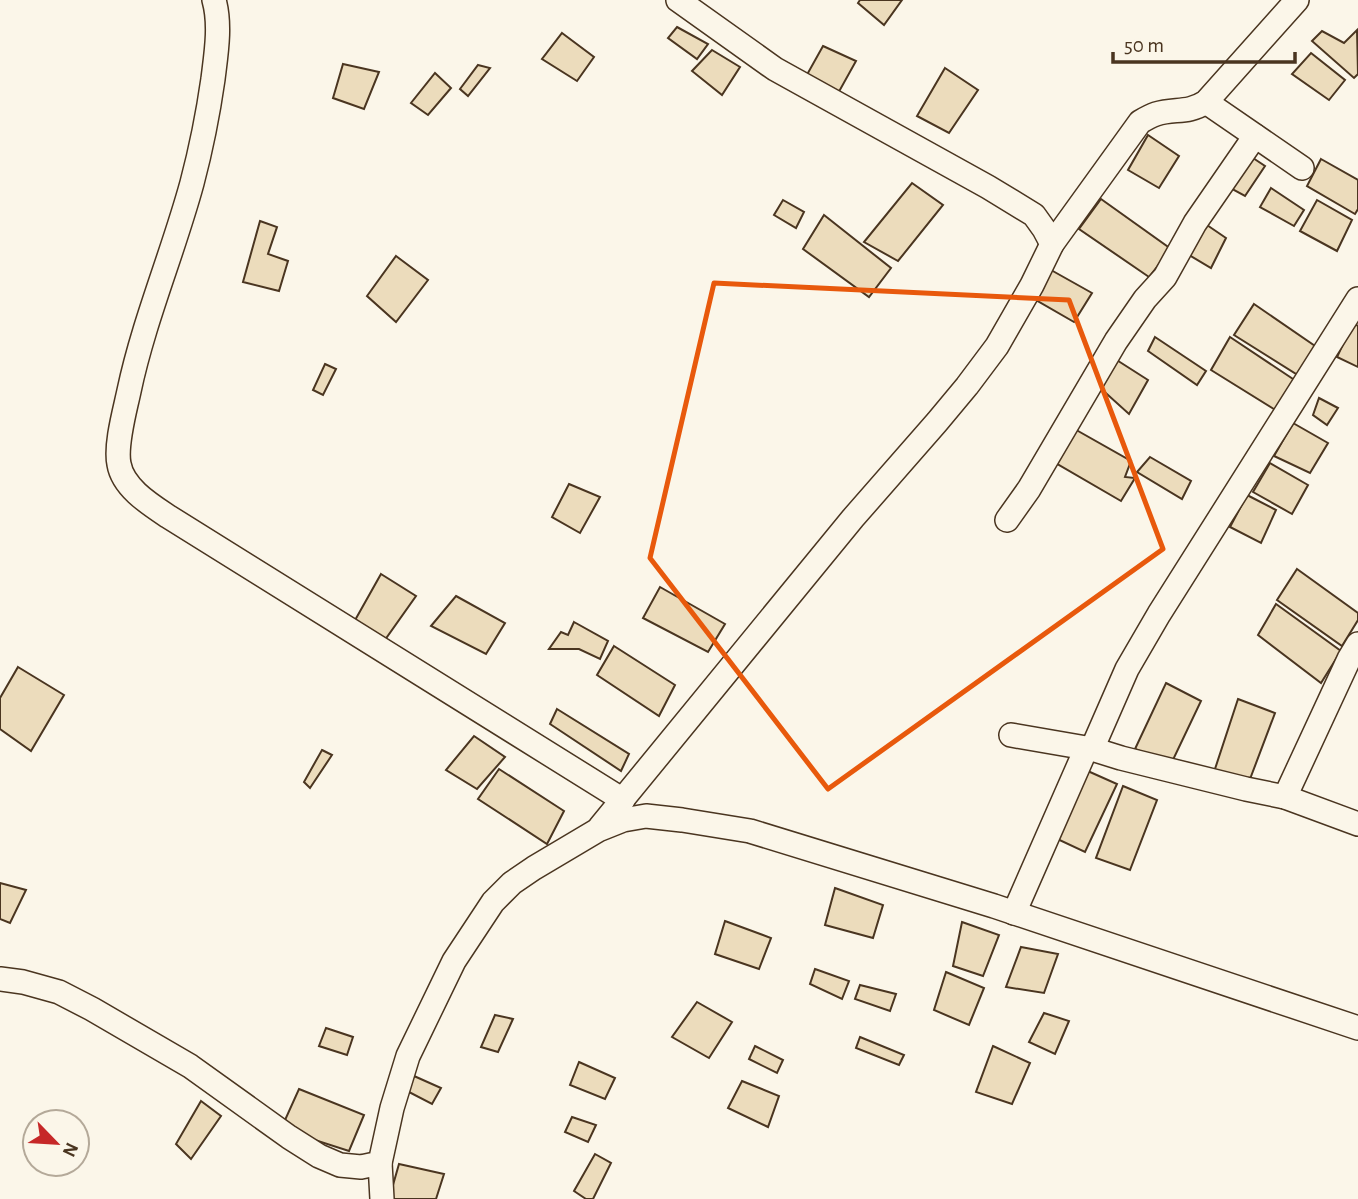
<svg xmlns="http://www.w3.org/2000/svg" width="1358" height="1199" font-family="'Alegreya Sans',sans-serif">
	<style>
		.building { fill: #ecdcbc; stroke: #4a3520; stroke-width: 2 }
		.lines { fill: none; stroke-linecap: round; stroke-linejoin: round }
		.street-casing { stroke: #4a3520; stroke-width: 26 }
		.street { stroke: #fbf6e9; stroke-width: 23 }
		.marked { fill: none; stroke: #e8590c; stroke-width: 5; stroke-linejoin: round }
	</style>
	<rect width="100%" height="100%" fill="#fbf6e9"/>
	<g class="building">
		<path d="M 860,0 L 902,0 L 884,25 L 858,3 Z"/>
		<path d="M 677,27 L 708,44 L 697,59 L 668,38 Z"/>
		<path d="M 1357,30 L 1358,74 L 1354,78 L 1312,41 L 1322,31 L 1344,43 Z"/>
		<path d="M 562,33 L 594,57 L 577,81 L 542,59 Z"/>
		<path d="M 823,46 L 856,61 L 836,97 L 804,80 Z"/>
		<path d="M 712,50 L 740,67 L 722,95 L 692,71 Z"/>
		<path d="M 1311,53 L 1345,80 L 1329,100 L 1292,74 Z"/>
		<path d="M 343,64 L 379,72 L 364,109 L 333,98 Z"/>
		<path d="M 478,65 L 490,68 L 468,96 L 460,89 Z"/>
		<path d="M 945,68 L 978,90 L 949,133 L 917,116 Z"/>
		<path d="M 435,73 L 451,88 L 428,115 L 411,103 Z"/>
		<path d="M 1148,135 L 1179,156 L 1159,188 L 1128,170 Z"/>
		<path d="M 1253,158 L 1265,166 L 1245,196 L 1232,189 Z"/>
		<path d="M 1321,159 L 1358,180 L 1358,209 L 1355,214 L 1307,186 Z"/>
		<path d="M 912,183 L 943,205 L 898,261 L 864,242 Z"/>
		<path d="M 1271,188 L 1304,210 L 1294,226 L 1260,207 Z"/>
		<path d="M 1101,199 L 1171,249 L 1149,277 L 1079,229 Z"/>
		<path d="M 783,200 L 804,212 L 796,228 L 774,215 Z"/>
		<path d="M 1317,200 L 1352,220 L 1337,251 L 1300,231 Z"/>
		<path d="M 824,215 L 891,268 L 869,297 L 803,249 Z"/>
		<path d="M 260,221 L 277,227 L 268,254 L 288,261 L 279,291 L 243,282 Z"/>
		<path d="M 1204,223 L 1226,238 L 1211,268 L 1184,252 Z"/>
		<path d="M 396,256 L 428,280 L 396,322 L 367,296 Z"/>
		<path d="M 1051,270 L 1092,293 L 1074,322 L 1036,300 Z"/>
		<path d="M 1254,304 L 1318,348 L 1301,377 L 1234,335 Z"/>
		<path d="M 1353,323 L 1358,326 L 1358,367 L 1337,357 Z"/>
		<path d="M 1155,337 L 1206,371 L 1197,385 L 1148,351 Z"/>
		<path d="M 1230,337 L 1296,381 L 1277,411 L 1211,370 Z"/>
		<path d="M 1112,357 L 1148,380 L 1129,414 L 1098,386 Z"/>
		<path d="M 325,364 L 336,369 L 323,395 L 313,390 Z"/>
		<path d="M 1319,398 L 1338,408 L 1327,425 L 1313,415 Z"/>
		<path d="M 1293,423 L 1328,443 L 1310,473 L 1274,456 Z"/>
		<path d="M 1071,427 L 1131,461 L 1125,477 L 1135,478 L 1121,501 L 1054,462 Z"/>
		<path d="M 1150,457 L 1191,481 L 1182,499 L 1137,472 Z"/>
		<path d="M 1270,463 L 1308,485 L 1292,514 L 1253,492 Z"/>
		<path d="M 569,484 L 600,497 L 580,533 L 552,517 Z"/>
		<path d="M 1247,495 L 1276,510 L 1261,543 L 1230,527 Z"/>
		<path d="M 1297,569 L 1358,613 L 1358,620 L 1342,646 L 1277,600 Z"/>
		<path d="M 381,574 L 416,596 L 382,644 L 354,622 Z"/>
		<path d="M 660,587 L 725,624 L 708,652 L 643,618 Z"/>
		<path d="M 456,596 L 505,623 L 486,654 L 431,626 Z"/>
		<path d="M 1276,604 L 1341,651 L 1321,683 L 1258,635 Z"/>
		<path d="M 574,622 L 608,641 L 600,659 L 579,649 L 549,649 L 561,632 L 568,635 Z"/>
		<path d="M 614,646 L 675,685 L 659,716 L 597,675 Z"/>
		<path d="M 18,667 L 64,695 L 31,751 L 0,729 L 0,698 Z"/>
		<path d="M 1166,683 L 1201,701 L 1171,764 L 1135,749 Z"/>
		<path d="M 1238,699 L 1275,713 L 1247,787 L 1214,772 Z"/>
		<path d="M 557,709 L 629,754 L 621,771 L 550,724 Z"/>
		<path d="M 474,736 L 505,757 L 477,789 L 446,770 Z"/>
		<path d="M 322,750 L 332,755 L 310,788 L 304,782 Z"/>
		<path d="M 1081,768 L 1117,784 L 1085,852 L 1053,837 Z"/>
		<path d="M 499,769 L 564,811 L 547,844 L 478,799 Z"/>
		<path d="M 1123,786 L 1157,800 L 1130,870 L 1096,858 Z"/>
		<path d="M 0,883 L 26,890 L 10,923 L 0,919 Z"/>
		<path d="M 835,888 L 883,905 L 873,938 L 825,925 Z"/>
		<path d="M 725,921 L 771,938 L 759,969 L 715,954 Z"/>
		<path d="M 962,922 L 999,935 L 983,976 L 953,966 Z"/>
		<path d="M 1021,947 L 1058,954 L 1044,993 L 1006,987 Z"/>
		<path d="M 815,969 L 849,981 L 842,999 L 810,984 Z"/>
		<path d="M 946,972 L 984,988 L 969,1025 L 934,1010 Z"/>
		<path d="M 860,985 L 896,994 L 890,1011 L 855,999 Z"/>
		<path d="M 697,1002 L 732,1022 L 709,1058 L 672,1037 Z"/>
		<path d="M 1044,1013 L 1069,1021 L 1055,1054 L 1029,1042 Z"/>
		<path d="M 495,1015 L 513,1019 L 498,1052 L 481,1047 Z"/>
		<path d="M 326,1028 L 353,1037 L 347,1055 L 319,1046 Z"/>
		<path d="M 860,1037 L 904,1055 L 899,1065 L 856,1048 Z"/>
		<path d="M 755,1046 L 783,1060 L 777,1073 L 749,1059 Z"/>
		<path d="M 993,1046 L 1030,1063 L 1012,1104 L 976,1092 Z"/>
		<path d="M 579,1062 L 615,1078 L 605,1099 L 570,1085 Z"/>
		<path d="M 414,1076 L 441,1088 L 432,1104 L 407,1091 Z"/>
		<path d="M 742,1081 L 779,1096 L 768,1127 L 728,1108 Z"/>
		<path d="M 299,1089 L 364,1115 L 349,1151 L 296,1134 L 285,1120 Z"/>
		<path d="M 201,1101 L 221,1116 L 191,1159 L 176,1144 Z"/>
		<path d="M 572,1117 L 596,1125 L 588,1142 L 565,1132 Z"/>
		<path d="M 595,1154 L 611,1163 L 593,1199 L 586,1199 L 574,1191 Z"/>
		<path d="M 399,1164 L 444,1174 L 436,1199 L 389,1199 Z"/>
	</g>
	<g class="lines">
		<defs>
			<g id="street">
				<path d="M 214,0 C 221,25 216,54 213,79 C 208,114 201,149 192,183 C 173,253 144,320 129,391 C 125,410 115,445 119,464 C 123,488 151,505 169,517 L 623,800"/>
				<path d="M 678,0 L 775,69 L 988,187 L 1034,215 L 1044,229 L 1052,244"/>
				<path d="M 1206,102 L 1302,168"/>
				<path d="M 1007,520 L 1029,489 L 1116,341 L 1145,299 L 1165,277 L 1195,223 L 1255,136"/>
				<path d="M 1011,735 L 1092,749 L 1121,758 L 1246,789 L 1285,797 L 1358,824"/>
				<path d="M 1092,749 L 1127,669 L 1159,614 L 1358,299"/>
				<path d="M 1285,797 L 1349,659 L 1358,644"/>
				<path d="M 600,827 L 853,518 L 937,422 L 967,386 L 997,346 L 1032,285 L 1052,244 L 1140,122 C 1145,119 1150,116 1156,114 C 1175,108 1187,114 1206,102 L 1297,0"/>
				<path d="M 1014,913 L 1086,749"/>
				<path d="M 0,979 L 23,982 L 59,992 L 92,1009 L 190,1066 L 289,1137 L 319,1156 L 340,1165 L 361,1167 L 380,1163 L 392,1108 L 408,1056 L 454,961 L 493,902 L 512,883 L 534,868 L 598,830 L 623,820 L 646,816 L 682,820 L 750,831 L 994,906 L 1358,1028"/>
				<path d="M 380,1163 L 382,1199"/>
			</g>
		</defs>
		<use href="#street" class="street-casing"/>
		<use href="#street" class="street"/>
	</g>
	<path class="marked" d="M 714,283 L 1069,300 L 1163,549 L 828,789 L 650,558 Z"/>
	<g transform="translate(56 1143) rotate(115)"><circle r="33" fill="#fbf6e9" stroke="#b4a999" stroke-width="2"/>
	<path d="M0-5L12 26L0 18L-12 26Z" fill="#c62828"/>
	<text y="-10" font-size="19" font-weight="bold" text-anchor="middle" fill="#4a3520">N</text>
	</g>
	<path d="M1113 52v10h182v-10" fill="none" stroke="#4a3520" stroke-width="3.5"/>
	<text x="1124" y="52" font-size="21" fill="#4a3520" stroke="#fbf6e9" stroke-width="5" paint-order="stroke">50 m</text>
</svg>
